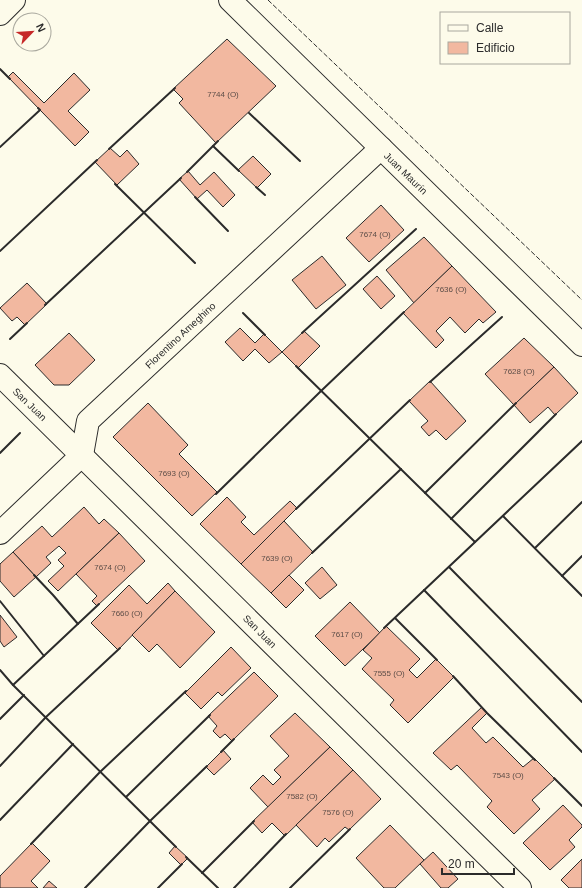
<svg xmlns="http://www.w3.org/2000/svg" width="582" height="888" font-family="Arial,sans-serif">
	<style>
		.building { fill: #f2b8a0; stroke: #2b2b2b }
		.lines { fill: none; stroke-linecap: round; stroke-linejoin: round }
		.minor-casing { stroke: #2b2b2b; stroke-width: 24 }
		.minor { stroke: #fdfbea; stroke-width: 22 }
		.fence { stroke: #2b2b2b; stroke-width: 1; stroke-dasharray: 5 2; stroke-linecap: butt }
		.wall { stroke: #2b2b2b; stroke-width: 2 }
		.labels { text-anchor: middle; stroke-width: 3; stroke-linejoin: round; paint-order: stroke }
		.number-label { font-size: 8px; fill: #5d4e48 }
		.street-label { font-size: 10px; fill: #2b2b2b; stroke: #fdfbea }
	</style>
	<rect width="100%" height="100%" fill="#fdfbea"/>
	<g class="building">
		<path d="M 227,39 L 276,86 L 216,143 L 179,103 L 183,99 L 173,89 Z"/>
		<path d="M 13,72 L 44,103 L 74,73 L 90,90 L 68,111 L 89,132 L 75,146 L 8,77 Z"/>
		<path d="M 110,148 L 120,157 L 127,150 L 139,164 L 117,185 L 95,162 Z"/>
		<path d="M 253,156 L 271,174 L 257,188 L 238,170 Z"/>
		<path d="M 188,171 L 200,185 L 214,172 L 235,195 L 223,207 L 207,190 L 197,199 L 179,179 Z"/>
		<path d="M 381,205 L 404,230 L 369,262 L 346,238 Z"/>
		<path d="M 424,237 L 452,266 L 414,303 L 386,270 Z"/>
		<path d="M 322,256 L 346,285 L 316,309 L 292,280 Z"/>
		<path d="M 452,266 L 496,312 L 483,323 L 479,319 L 465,333 L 450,317 L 436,331 L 444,340 L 436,348 L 403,313 Z"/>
		<path d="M 377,276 L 395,296 L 381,309 L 363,289 Z"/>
		<path d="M 27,283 L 47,304 L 25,325 L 17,317 L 12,321 L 0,308 Z"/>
		<path d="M 240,328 L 255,343 L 264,334 L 282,352 L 269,363 L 255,349 L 243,361 L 225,342 Z"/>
		<path d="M 304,331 L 320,346 L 298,368 L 282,352 Z"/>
		<path d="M 69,333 L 95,360 L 69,385 L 54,385 L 35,365 Z"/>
		<path d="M 524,338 L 554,367 L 514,405 L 485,374 Z"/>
		<path d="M 554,367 L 578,393 L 555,415 L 548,407 L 530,423 L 514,405 Z"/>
		<path d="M 430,381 L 466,421 L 446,440 L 436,430 L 429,436 L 421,427 L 428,421 L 409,401 Z"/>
		<path d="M 148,403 L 188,445 L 179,454 L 217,492 L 192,516 L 113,437 Z"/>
		<path d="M 227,497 L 246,517 L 241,522 L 254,535 L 290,501 L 297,508 L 241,564 L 200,524 Z"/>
		<path d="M 84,507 L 99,524 L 104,519 L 119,533 L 58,591 L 48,581 L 64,566 L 58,560 L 66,553 L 59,546 L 46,557 L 51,563 L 36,577 L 13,552 L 42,526 L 52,537 Z"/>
		<path d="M 284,521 L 313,552 L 271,593 L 241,564 Z"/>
		<path d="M 119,533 L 145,561 L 97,606 L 92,601 L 97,596 L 76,574 Z"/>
		<path d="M 13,552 L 36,577 L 14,597 L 0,581 L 0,564 Z"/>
		<path d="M 322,567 L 337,585 L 320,599 L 305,583 Z"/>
		<path d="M 289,575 L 304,590 L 286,608 L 271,593 Z"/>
		<path d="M 168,583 L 175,591 L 118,650 L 91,623 L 129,585 L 147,604 Z"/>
		<path d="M 175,591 L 215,632 L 180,668 L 157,644 L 149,652 L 132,635 Z"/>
		<path d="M 350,602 L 380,633 L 345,666 L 315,636 Z"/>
		<path d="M 0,615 L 17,637 L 4,647 L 0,641 Z"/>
		<path d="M 386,626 L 420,659 L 409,670 L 417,678 L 436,659 L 454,677 L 408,723 L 390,705 L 394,700 L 362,669 L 372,658 L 363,650 Z"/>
		<path d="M 231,647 L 251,668 L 222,696 L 218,692 L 201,709 L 185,693 Z"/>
		<path d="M 254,672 L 278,696 L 232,741 L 225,734 L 220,738 L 213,731 L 217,726 L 208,716 Z"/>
		<path d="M 482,707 L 487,713 L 472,728 L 486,743 L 493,737 L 523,767 L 534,758 L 555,779 L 532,800 L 540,809 L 514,834 L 487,807 L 492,801 L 457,765 L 451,770 L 433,753 Z"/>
		<path d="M 295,713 L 330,747 L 268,807 L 250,788 L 263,775 L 273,785 L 281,777 L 274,770 L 289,756 L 270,736 Z"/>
		<path d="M 330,747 L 353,770 L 285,836 L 272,823 L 262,833 L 252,822 Z"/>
		<path d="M 223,750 L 231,759 L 214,775 L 206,767 Z"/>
		<path d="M 353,770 L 381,799 L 349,830 L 345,827 L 329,842 L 325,838 L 317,847 L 296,825 Z"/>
		<path d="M 563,805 L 582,825 L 582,827 L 569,840 L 575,847 L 550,870 L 523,843 Z"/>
		<path d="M 390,825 L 424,860 L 395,888 L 384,888 L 356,858 Z"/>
		<path d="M 32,843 L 50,861 L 31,881 L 38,888 L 0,888 L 0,876 Z"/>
		<path d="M 175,846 L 188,858 L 181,865 L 169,853 Z"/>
		<path d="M 433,852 L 458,879 L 448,888 L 441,888 L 420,864 Z"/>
		<path d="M 582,859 L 582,888 L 569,888 L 561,880 Z"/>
		<path d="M 49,881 L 57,888 L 43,888 Z"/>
	</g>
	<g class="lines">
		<defs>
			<g id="minor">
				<path d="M 230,0 L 582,345"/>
				<path d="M 0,14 L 14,0"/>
				<path d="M 0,375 L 520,888"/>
				<path d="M 0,533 L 82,455 L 88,421 L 381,148"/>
			</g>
		</defs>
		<use href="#minor" class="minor-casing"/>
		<use href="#minor" class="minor"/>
		<path class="fence" d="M 268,0 L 582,300"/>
		<g class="wall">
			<path d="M 0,69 L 10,79"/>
			<path d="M 249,113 L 300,161"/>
			<path d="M 213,146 L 239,171"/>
			<path d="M 0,147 L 40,110 L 38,108"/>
			<path d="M 109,149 L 175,88"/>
			<path d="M 187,172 L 218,141"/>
			<path d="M 115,184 L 195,263"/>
			<path d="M 256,187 L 265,195"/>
			<path d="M 195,197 L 228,231"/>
			<path d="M 0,251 L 97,160"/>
			<path d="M 45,305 L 181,178"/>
			<path d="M 243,313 L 265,335"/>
			<path d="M 302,333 L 416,229"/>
			<path d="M 10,339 L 27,323"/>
			<path d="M 296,366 L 475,542"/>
			<path d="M 430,382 L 502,317"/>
			<path d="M 0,453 L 20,433"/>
			<path d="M 425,493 L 516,403"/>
			<path d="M 216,494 L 321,391 L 404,312"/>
			<path d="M 296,509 L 410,400"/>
			<path d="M 503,516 L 582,596"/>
			<path d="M 451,519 L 556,414"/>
			<path d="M 535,548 L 582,502"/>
			<path d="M 312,553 L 401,469"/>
			<path d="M 449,567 L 582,702"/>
			<path d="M 34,575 L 53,595 L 78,624"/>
			<path d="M 562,576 L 582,556"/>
			<path d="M 424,590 L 582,752"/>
			<path d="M 0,601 L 44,656"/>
			<path d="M 395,618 L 437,660"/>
			<path d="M 384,628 L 582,441"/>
			<path d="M 0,670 L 13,685 L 176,847"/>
			<path d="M 453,676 L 487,713 L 535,760"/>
			<path d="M 13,685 L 99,604"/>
			<path d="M 0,719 L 24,695"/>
			<path d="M 221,752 L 234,739"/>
			<path d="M 0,766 L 46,717 L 120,648"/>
			<path d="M 554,778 L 582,806"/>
			<path d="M 126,797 L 210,715"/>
			<path d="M 0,820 L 73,744"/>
			<path d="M 31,844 L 100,772 L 186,691"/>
			<path d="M 186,857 L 218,888"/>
			<path d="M 202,873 L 254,821"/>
			<path d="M 85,888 L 150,821 L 207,766"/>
			<path d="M 158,888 L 182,864"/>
			<path d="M 234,888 L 286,834"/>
			<path d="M 290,888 L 350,829"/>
		</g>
	</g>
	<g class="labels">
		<g class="number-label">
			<text x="223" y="97">7744 (O)</text>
			<text x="375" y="237">7674 (O)</text>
			<text x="451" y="292">7636 (O)</text>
			<text x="519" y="374">7628 (O)</text>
			<text x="174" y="476">7693 (O)</text>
			<text x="277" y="561">7639 (O)</text>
			<text x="110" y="570">7674 (O)</text>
			<text x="127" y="616">7660 (O)</text>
			<text x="347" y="637">7617 (O)</text>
			<text x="389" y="676">7555 (O)</text>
			<text x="508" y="778">7543 (O)</text>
			<text x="302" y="799">7582 (O)</text>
			<text x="338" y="815">7576 (O)</text>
		</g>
		<g class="street-label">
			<text transform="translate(406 173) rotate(44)" y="4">Juan Maurín</text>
			<text transform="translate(180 335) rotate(-43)" y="4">Florentino Ameghino</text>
			<text transform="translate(30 404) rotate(44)" y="4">San Juan</text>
			<text transform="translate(260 631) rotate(45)" y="4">San Juan</text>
		</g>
	</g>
	<rect x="440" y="12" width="130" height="52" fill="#fdfbea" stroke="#a9a89e"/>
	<rect x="448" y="25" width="20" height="6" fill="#fdfbea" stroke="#a9a89e"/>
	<text x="476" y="32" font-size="12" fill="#2b2b2b">Calle</text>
	<rect x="448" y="42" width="20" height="12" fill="#f2b8a0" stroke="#a9a89e"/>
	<text x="476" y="52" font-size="12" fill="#2b2b2b">Edificio</text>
	<g transform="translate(32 32) rotate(65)"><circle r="19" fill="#fdfbea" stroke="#a9a89e"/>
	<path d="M0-3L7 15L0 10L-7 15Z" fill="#c62828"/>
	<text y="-6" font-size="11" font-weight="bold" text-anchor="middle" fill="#2b2b2b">N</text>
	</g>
	<path d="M442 868v6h72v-6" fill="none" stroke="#2b2b2b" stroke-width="2"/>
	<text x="448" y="868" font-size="12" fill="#2b2b2b" stroke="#fdfbea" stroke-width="3" paint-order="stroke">20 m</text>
</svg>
